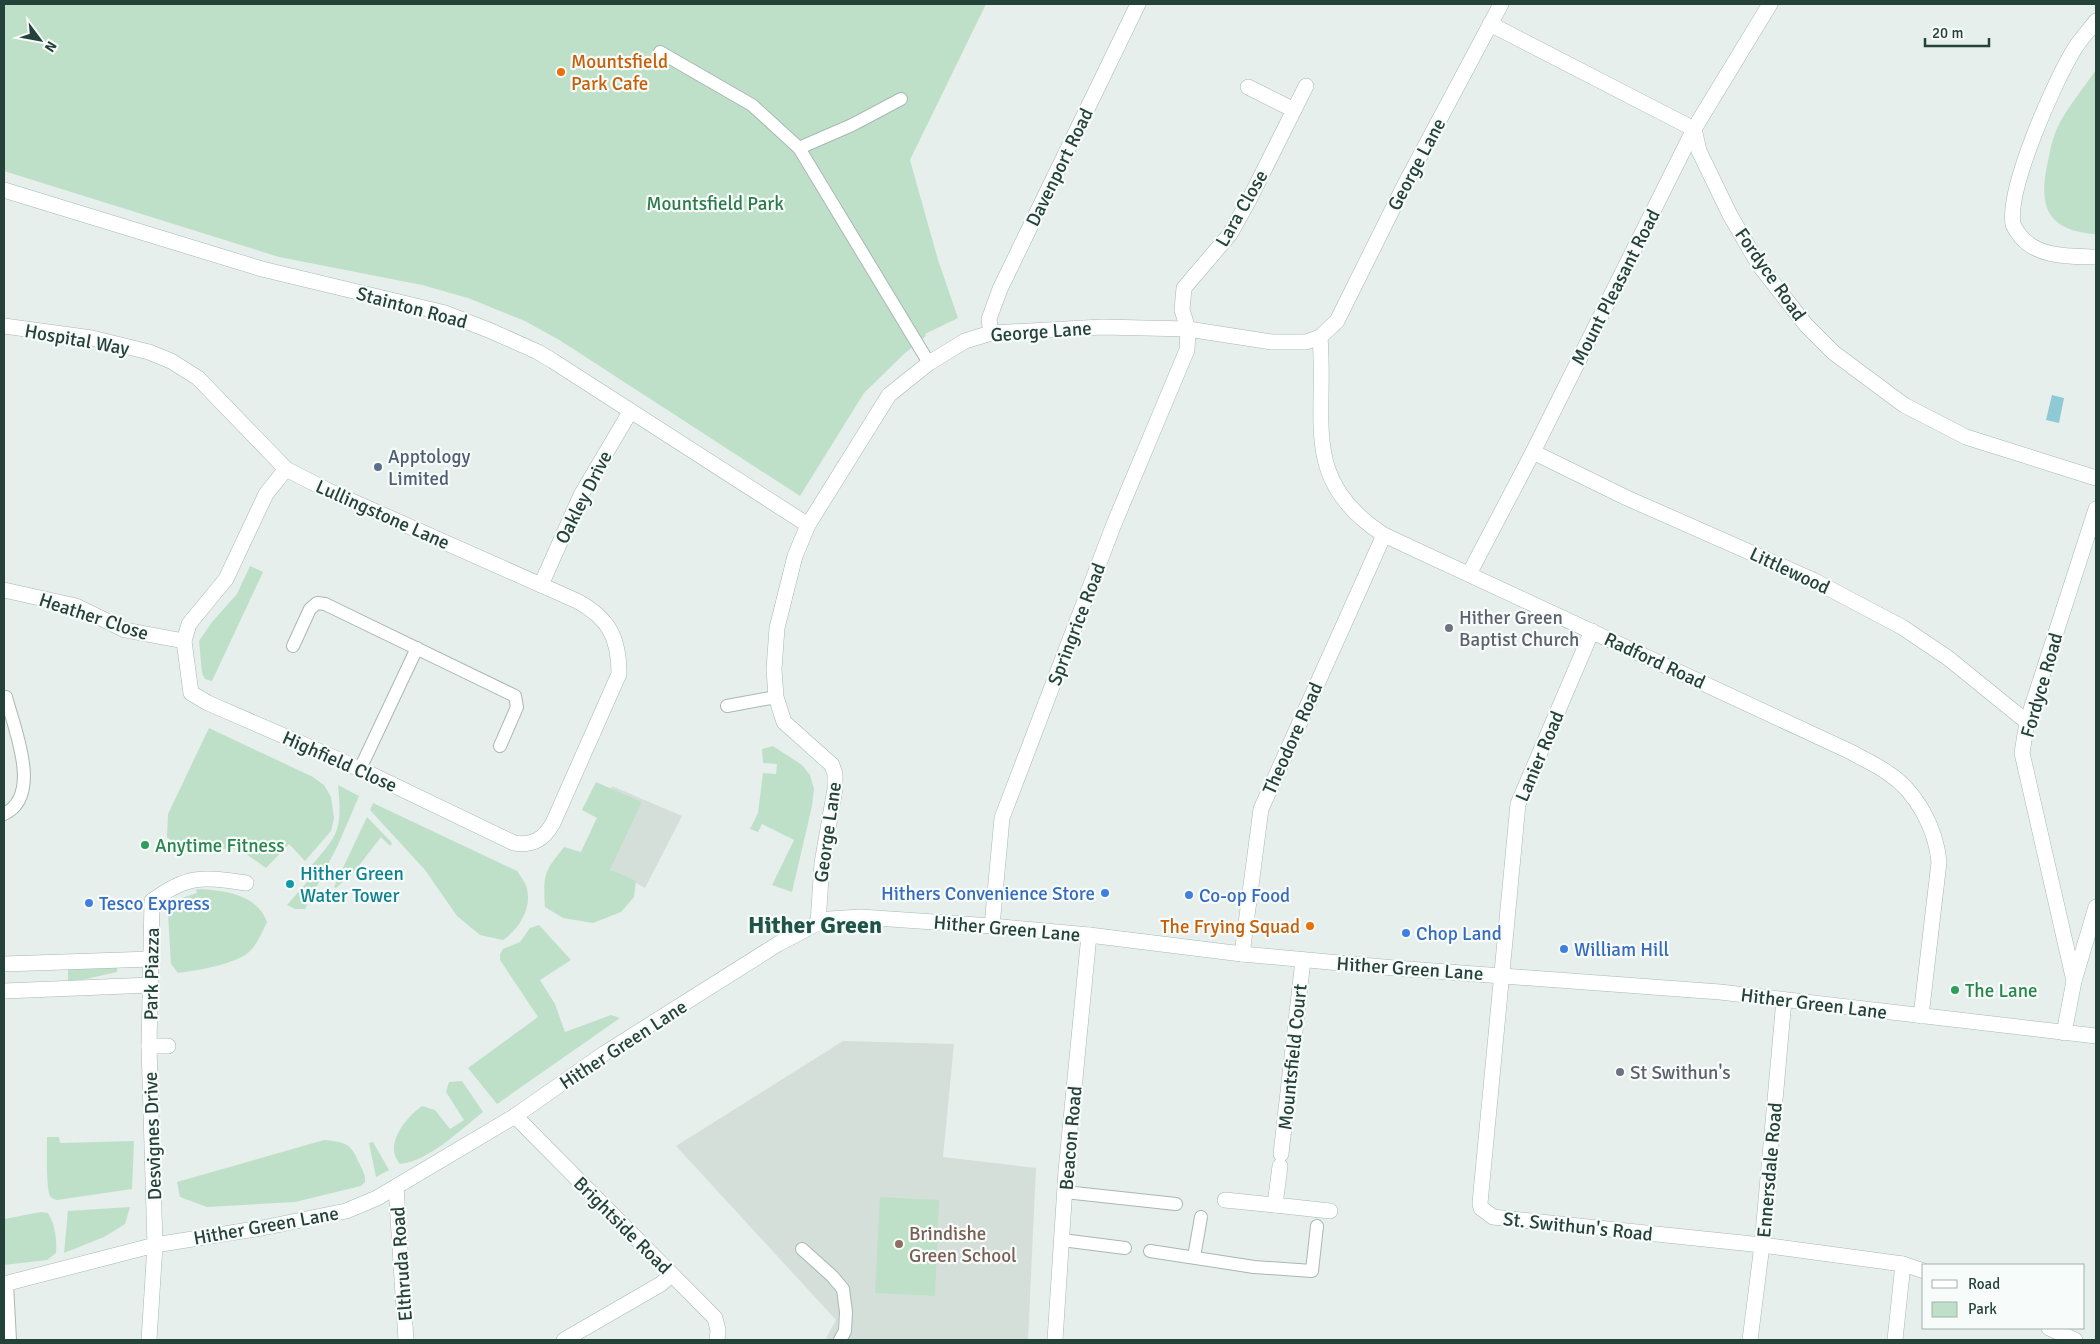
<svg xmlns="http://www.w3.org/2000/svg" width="2100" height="1344" font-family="Signika,sans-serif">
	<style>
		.built { fill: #d4dfda }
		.green { fill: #bfe0c8 }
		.water { fill: #8ec9d4 }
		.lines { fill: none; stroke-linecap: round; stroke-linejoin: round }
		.lane-casing { stroke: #a8b8b2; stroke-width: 14 }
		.street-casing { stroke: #a8b8b2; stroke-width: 16 }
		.secondary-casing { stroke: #a4bbb3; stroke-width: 16 }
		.lane { stroke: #fff; stroke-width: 12 }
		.street { stroke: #fff; stroke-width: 15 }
		.secondary { stroke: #fff; stroke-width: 15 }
		.food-dot { fill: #e8710a; stroke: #f7fbf9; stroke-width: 2 }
		.service-dot { fill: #5c6f8a; stroke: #f7fbf9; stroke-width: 2 }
		.worship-dot { fill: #6b7280; stroke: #f7fbf9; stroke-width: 2 }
		.leisure-dot { fill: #2e9e5b; stroke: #f7fbf9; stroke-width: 2 }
		.culture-dot { fill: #0f9aa8; stroke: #f7fbf9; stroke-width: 2 }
		.shop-dot { fill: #3f7fe0; stroke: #f7fbf9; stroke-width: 2 }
		.education-dot { fill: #8d6e63; stroke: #f7fbf9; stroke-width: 2 }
		.labels { text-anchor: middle; stroke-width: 4.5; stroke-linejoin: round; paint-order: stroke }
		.food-label { font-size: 19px; fill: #c56008; stroke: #f7fbf9; text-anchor: start }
		.street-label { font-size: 19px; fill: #24423a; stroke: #f7fbf9 }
		.park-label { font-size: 19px; fill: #2d7a4b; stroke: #f7fbf9 }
		.service-label { font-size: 19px; fill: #4e5e75; stroke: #f7fbf9; text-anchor: start }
		.worship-label { font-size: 19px; fill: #5b616d; stroke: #f7fbf9; text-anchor: start }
		.leisure-label { font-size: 19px; fill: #27864d; stroke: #f7fbf9; text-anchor: start }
		.culture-label { font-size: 19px; fill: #0d838f; stroke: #f7fbf9; text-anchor: start }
		.shop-label { font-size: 19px; fill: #366cbe; stroke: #f7fbf9; text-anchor: start }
		.education-label { font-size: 19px; fill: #785e54; stroke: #f7fbf9; text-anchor: start }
		.district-label { font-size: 24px; font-weight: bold; fill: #1f5548; stroke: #f7fbf9 }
	</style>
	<rect width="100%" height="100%" fill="#e6efeb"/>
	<g class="built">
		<path d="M 612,786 L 682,816 L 645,888 L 581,852 Z"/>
		<path d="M 843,1041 L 954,1044 L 943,1157 L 1036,1168 L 1028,1340 L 825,1340 L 836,1320 L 676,1146 Z"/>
	</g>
	<g class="green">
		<path d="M 4,4 L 986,4 L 910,160 L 938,260 L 958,318 L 925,334 L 926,336 L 904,354 L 864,393 L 800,496 L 561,341 L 525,321 L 468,298 L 422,285 L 279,257 L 4,171 Z"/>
		<path d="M 2096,70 L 2096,234 C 2046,231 2038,205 2048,161 C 2050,151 2052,140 2056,131 C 2063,113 2085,86 2096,70 Z"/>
		<path d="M 250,566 L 263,572 L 212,681 L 205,679 L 202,673 L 199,641 L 212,622 L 237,594 Z"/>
		<path d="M 209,728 L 313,777 L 324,785 L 331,797 L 334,818 L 331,831 L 305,861 L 289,844 L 266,868 L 239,849 L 181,848 L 167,837 L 168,814 Z"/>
		<path d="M 773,746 L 802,765 L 810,775 L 814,789 L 812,806 L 792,892 L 772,885 L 794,840 L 762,824 L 758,832 L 750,829 L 758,813 L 763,773 L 776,774 L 777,764 L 763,763 L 762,749 Z"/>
		<path d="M 596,782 L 642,802 L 610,869 L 636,881 L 634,897 L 621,912 L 593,923 L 563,918 L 545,907 C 543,874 544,872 564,847 L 581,852 L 597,818 L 582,810 Z"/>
		<path d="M 338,785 L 359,796 L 338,845 L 305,909 L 295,909 L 287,905 L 315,873 L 311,866 C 340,833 342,829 338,785 Z"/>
		<path d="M 373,803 L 517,871 C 521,877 526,883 527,889 C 532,909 519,929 503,940 L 480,935 L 457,916 L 425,870 L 370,810 Z"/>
		<path d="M 367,817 L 392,843 L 390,846 L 381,837 L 354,872 L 336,888 L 334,887 Z"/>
		<path d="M 196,889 C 221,890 257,893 267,922 C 262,932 257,945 249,952 C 236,964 195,971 178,973 L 171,964 L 168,913 L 182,898 L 197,893 Z"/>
		<path d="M 539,925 L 571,960 L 540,980 L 555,1004 L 565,1032 L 611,1015 L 620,1018 L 497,1104 L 468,1068 L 538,1017 L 500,960 L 500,954 L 503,949 L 520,942 L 530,928 Z"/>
		<path d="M 117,966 L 117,972 L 68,983 L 68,968 Z"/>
		<path d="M 462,1081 L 483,1112 C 460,1130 429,1161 400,1164 C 383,1144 406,1118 422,1106 L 435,1110 L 450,1129 L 464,1120 L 446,1092 L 449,1082 Z"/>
		<path d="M 47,1137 L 59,1137 L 60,1143 L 134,1141 L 132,1189 L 57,1200 C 54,1199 52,1199 50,1196 C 46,1188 47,1149 47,1137 Z"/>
		<path d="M 324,1140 C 345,1142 351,1143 359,1163 C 362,1169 366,1175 365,1182 L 361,1186 L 295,1202 L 207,1207 L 180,1197 L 177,1182 Z"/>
		<path d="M 373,1142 L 389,1170 L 376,1177 L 369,1143 Z"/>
		<path d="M 880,1197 L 939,1200 L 935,1296 L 875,1293 Z"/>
		<path d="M 130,1207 L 125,1224 L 104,1237 L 64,1253 L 68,1211 Z"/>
		<path d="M 41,1212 L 48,1213 C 55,1224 57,1240 56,1253 L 47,1260 L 4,1265 L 4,1219 Z"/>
	</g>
	<path class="water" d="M 2052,395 L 2064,398 L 2059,423 L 2046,420 Z"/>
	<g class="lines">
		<defs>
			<g id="lane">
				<path d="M 660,52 L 752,105 L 799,148 L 929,363"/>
				<path d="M 799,148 L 852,125 L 901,99"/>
				<path d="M 293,646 L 310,609 L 317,603 L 325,604 L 515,696 L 517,707 L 500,746"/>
				<path d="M 727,706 L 776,697"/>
				<path d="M 360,769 L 417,648"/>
				<path d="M 4,814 C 43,796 14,728 6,697"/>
				<path d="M 1065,1192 L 1176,1204"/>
				<path d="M 1062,1240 L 1125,1248"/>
				<path d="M 802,1249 L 832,1276 L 843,1289 L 846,1312 L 845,1331 L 840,1340"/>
				<path d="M 1150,1251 L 1254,1267 L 1312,1271 L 1317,1226"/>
				<path d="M 1194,1257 L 1201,1217"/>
				<path d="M 7,1284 L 10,1340"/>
			</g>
			<g id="street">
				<path d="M 2096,21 C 2089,30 2081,39 2075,48 C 2055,80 2007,188 2013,224 C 2014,228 2019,234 2021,237 C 2039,258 2071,256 2096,257"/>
				<path d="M 1490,24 L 1694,129 L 1699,151 L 1730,215 L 1759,265 L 1806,325 L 1834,353 L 1904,405 L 1966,437 L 2096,478"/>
				<path d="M 1248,87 L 1294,110"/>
				<path d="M 4,190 L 262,269 L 445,313 L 491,331 L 538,352 L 553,361 L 808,525"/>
				<path d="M 4,326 L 92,338 L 149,352 L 171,361 L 198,378 L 286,469 L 327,490 L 577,601 C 609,618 619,638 619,674 L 553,823 C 544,839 533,846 514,843 L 360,769 L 208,703 L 191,693 L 184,641 L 189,624 L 226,579 L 266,494 L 286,469"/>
				<path d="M 991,333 L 989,319 L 1000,289 L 1138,4"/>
				<path d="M 1320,337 C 1327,421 1299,480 1384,535 L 1851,752 C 1863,759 1877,765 1888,773 C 1917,792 1936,829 1939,862 L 1921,1016"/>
				<path d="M 1533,452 L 1627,498 L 1813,580 L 1902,627 L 1948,658 L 2027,722"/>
				<path d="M 1469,574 L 1533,452 L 1694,129 L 1770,4"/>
				<path d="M 541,585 L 581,495 L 630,412"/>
				<path d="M 4,590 L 76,606 L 125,630 L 184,641"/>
				<path d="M 1592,631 L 1518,804 L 1480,1203 L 1481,1208 L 1493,1217 L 1762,1245 L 1903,1264 L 1924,1271"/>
				<path d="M 818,923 L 822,863 L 835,789 L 835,774 L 832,765 L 784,722 L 776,697 L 774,669 L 777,628 L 795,556 L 808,525 L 889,395 L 929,363 L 965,341 L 991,333 L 1102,327 L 1188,329 L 1272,342 L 1306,342 L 1320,337 L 1337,321 L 1403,188 L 1501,4"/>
				<path d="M 992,926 L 1002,818 L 1114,524 L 1187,350 L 1188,329 L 1182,310 L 1184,288 L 1230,234 L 1250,198 L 1306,86"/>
				<path d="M 1242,954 L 1261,809 L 1384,535"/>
				<path d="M 4,964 L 152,959"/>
				<path d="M 2074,981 L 2022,753 L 2027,722 L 2096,509"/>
				<path d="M 4,991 L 151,985"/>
				<path d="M 2064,1033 L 2074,981 L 2096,907"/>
				<path d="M 149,1046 L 168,1046"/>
				<path d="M 515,1116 L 715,1318 L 718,1330 L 717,1340"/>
				<path d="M 1281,1154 L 1303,960"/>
				<path d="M 1280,1166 L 1275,1205 L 1330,1211"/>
				<path d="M 396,1187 L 406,1340"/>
				<path d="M 1225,1200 L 1275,1205"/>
				<path d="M 2049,1328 L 2075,1340"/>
				<path d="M 149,1340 L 155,1245 L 149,1046 L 152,901 C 188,874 203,877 246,883"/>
				<path d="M 564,1340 L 661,1284 L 671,1275"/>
				<path d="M 1055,1340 L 1066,1171 L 1089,935"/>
				<path d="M 1750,1340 L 1762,1245 L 1784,1000"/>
				<path d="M 1895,1340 L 1903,1264"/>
			</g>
			<path id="secondary" d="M 4,1284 L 155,1245 L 262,1228 L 346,1211 L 377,1198 L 515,1116 L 605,1053 L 778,944 L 818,923 L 829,919 L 861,917 L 992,926 L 1089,935 L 1242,954 L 1394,968 L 1720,992 L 2096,1036"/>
		</defs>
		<use href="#lane" class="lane-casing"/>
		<use href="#street" class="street-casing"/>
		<use href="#secondary" class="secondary-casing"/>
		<use href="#lane" class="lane"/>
		<use href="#street" class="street"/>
		<use href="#secondary" class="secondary"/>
	</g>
	<g class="food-dot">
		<circle cx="561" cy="72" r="5"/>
		<circle cx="1310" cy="926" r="5"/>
	</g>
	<circle class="service-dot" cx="378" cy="467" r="5"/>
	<g class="worship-dot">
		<circle cx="1449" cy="628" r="5"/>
		<circle cx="1620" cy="1072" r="5"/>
	</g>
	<g class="leisure-dot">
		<circle cx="145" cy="845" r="5"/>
		<circle cx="1955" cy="990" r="5"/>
	</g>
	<circle class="culture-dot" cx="290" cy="884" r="5"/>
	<g class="shop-dot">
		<circle cx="1105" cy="893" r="5"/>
		<circle cx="1189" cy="895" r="5"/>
		<circle cx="89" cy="903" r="5"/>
		<circle cx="1406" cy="933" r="5"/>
		<circle cx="1564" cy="949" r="5"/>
	</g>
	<circle class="education-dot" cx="899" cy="1244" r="5"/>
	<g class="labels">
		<g class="food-label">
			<text x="571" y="68">Mountsfield<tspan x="571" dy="22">Park Cafe</tspan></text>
			<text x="1300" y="933" text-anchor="end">The Frying Squad</text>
		</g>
		<g class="street-label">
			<text transform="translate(1416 164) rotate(-62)" y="7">George Lane</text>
			<text transform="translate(1059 167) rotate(-64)" y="7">Davenport Road</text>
			<text transform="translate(1241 208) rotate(-60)" y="7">Lara Close</text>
			<text transform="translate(1771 274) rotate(55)" y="7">Fordyce Road</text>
			<text transform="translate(1615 287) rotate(-63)" y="7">Mount Pleasant Road</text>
			<text transform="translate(412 307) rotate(15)" y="7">Stainton Road</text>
			<text transform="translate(1041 331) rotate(-4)" y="7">George Lane</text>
			<text transform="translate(77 339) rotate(10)" y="7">Hospital Way</text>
			<text transform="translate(583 497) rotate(-63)" y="7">Oakley Drive</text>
			<text transform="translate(383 514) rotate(24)" y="7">Lullingstone Lane</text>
			<text transform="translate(1790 570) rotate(25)" y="7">Littlewood</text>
			<text transform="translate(94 616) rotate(18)" y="7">Heather Close</text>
			<text transform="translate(1076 624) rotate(-69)" y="7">Springrice Road</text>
			<text transform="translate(1655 660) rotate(25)" y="7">Radford Road</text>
			<text transform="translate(2041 685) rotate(-74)" y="7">Fordyce Road</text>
			<text transform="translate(1292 738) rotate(-66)" y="7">Theodore Road</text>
			<text transform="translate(1539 756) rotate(-67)" y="7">Lanier Road</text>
			<text transform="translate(340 761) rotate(24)" y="7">Highfield Close</text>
			<text transform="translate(827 832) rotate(-82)" y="7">George Lane</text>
			<text transform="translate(1007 928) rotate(5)" y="7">Hither Green Lane</text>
			<text transform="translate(1410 968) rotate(4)" y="7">Hither Green Lane</text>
			<text transform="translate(151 974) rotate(-89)" y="7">Park Piazza</text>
			<text transform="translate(1814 1003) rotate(7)" y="7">Hither Green Lane</text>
			<text transform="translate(623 1044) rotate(-33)" y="7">Hither Green Lane</text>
			<text transform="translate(1292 1057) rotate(-84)" y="7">Mountsfield Court</text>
			<text transform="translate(152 1136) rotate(-92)" y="7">Desvignes Drive</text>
			<text transform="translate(1070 1138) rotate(-85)" y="7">Beacon Road</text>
			<text transform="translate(1769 1170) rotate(-85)" y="7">Ennersdale Road</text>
			<text transform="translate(266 1225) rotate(-10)" y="7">Hither Green Lane</text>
			<text transform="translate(623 1225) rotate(45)" y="7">Brightside Road</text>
			<text transform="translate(1578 1226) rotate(6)" y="7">St. Swithun's Road</text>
			<text transform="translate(401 1264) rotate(-94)" y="7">Elthruda Road</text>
		</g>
		<g class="park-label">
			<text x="715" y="210">Mountsfield Park</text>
		</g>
		<g class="service-label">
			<text x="388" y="463">Apptology<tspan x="388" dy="22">Limited</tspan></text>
		</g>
		<g class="worship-label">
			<text x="1459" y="624">Hither Green<tspan x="1459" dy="22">Baptist Church</tspan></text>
			<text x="1630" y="1079">St Swithun's</text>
		</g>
		<g class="leisure-label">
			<text x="155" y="852">Anytime Fitness</text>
			<text x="1965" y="997">The Lane</text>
		</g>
		<g class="culture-label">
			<text x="300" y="880">Hither Green<tspan x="300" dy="22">Water Tower</tspan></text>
		</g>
		<g class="shop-label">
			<text x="1095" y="900" text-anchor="end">Hithers Convenience Store</text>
			<text x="1199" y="902">Co-op Food</text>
			<text x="99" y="910">Tesco Express</text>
			<text x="1416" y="940">Chop Land</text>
			<text x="1574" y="956">William Hill</text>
		</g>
		<g class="education-label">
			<text x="909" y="1240">Brindishe<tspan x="909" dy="22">Green School</tspan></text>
		</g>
		<g class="district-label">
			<text x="815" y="933">Hither Green</text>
		</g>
	</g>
	<rect width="2100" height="1344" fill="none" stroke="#24423a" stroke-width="10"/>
	<rect x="1922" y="1264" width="162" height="65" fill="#f7fbf9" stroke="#a3b1ad"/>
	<rect x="1932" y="1280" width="25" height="8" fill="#ffffff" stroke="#a3b1ad"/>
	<text x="1968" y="1289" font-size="15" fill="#24423a">Road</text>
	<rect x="1932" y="1302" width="25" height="15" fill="#bfe0c8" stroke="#a3b1ad"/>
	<text x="1968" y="1314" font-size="15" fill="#24423a">Park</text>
	<g transform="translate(40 40) rotate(122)" stroke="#f7fbf9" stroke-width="4" paint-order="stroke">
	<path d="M0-4L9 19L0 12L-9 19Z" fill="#24423a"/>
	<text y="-8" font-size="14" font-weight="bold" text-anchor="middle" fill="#24423a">N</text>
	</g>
	<path d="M1925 38v8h64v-8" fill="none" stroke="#24423a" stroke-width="2.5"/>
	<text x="1932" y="38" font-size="15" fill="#24423a" stroke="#f7fbf9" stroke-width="4" paint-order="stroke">20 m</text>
</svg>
